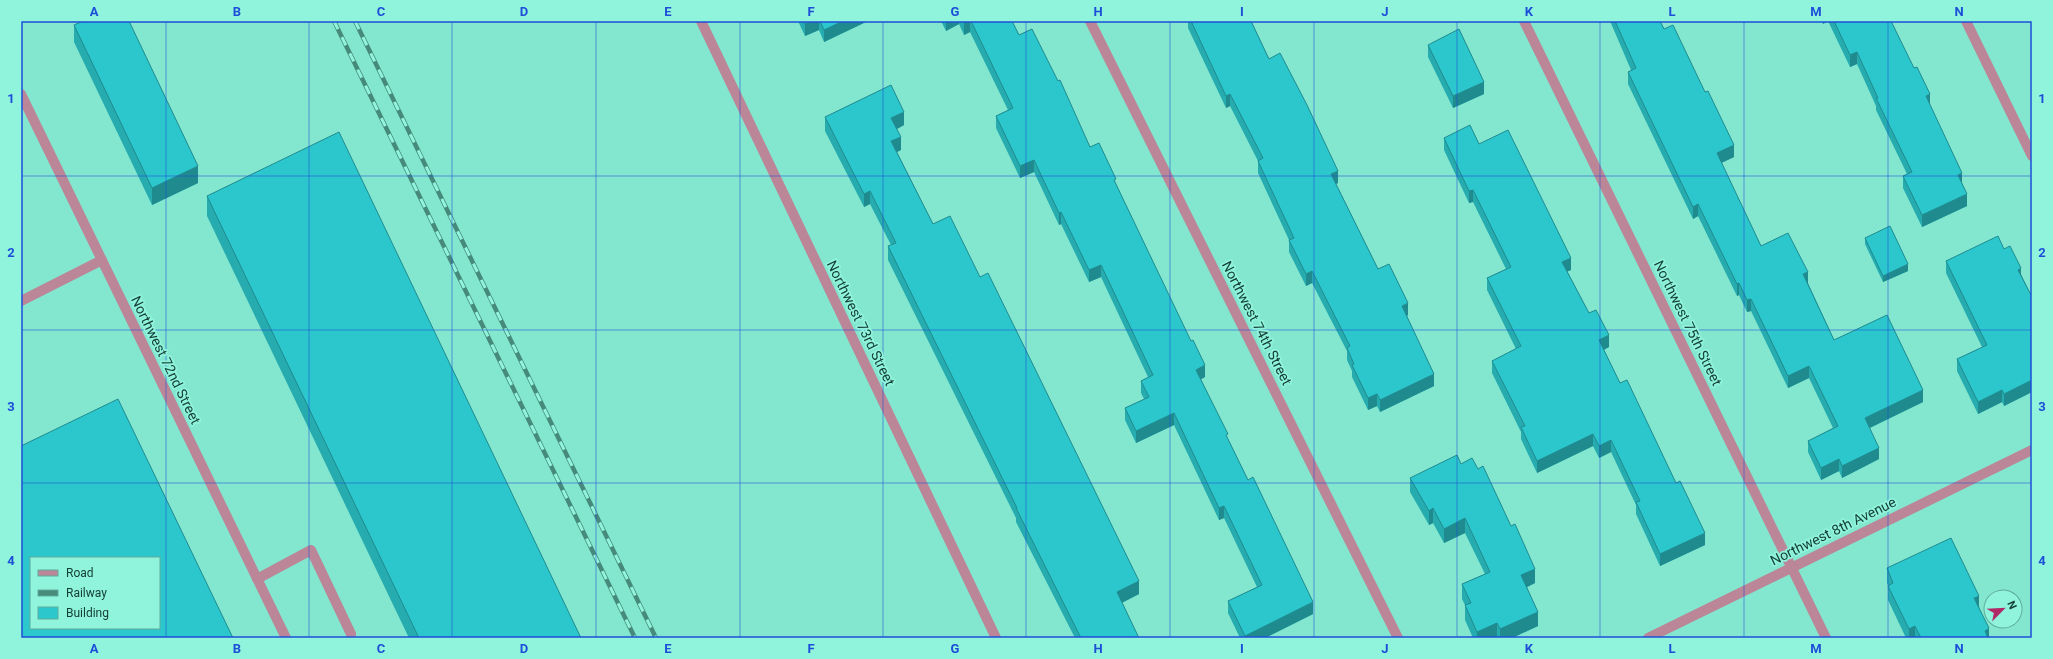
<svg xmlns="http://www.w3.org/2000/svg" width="2053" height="659" font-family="Roboto,sans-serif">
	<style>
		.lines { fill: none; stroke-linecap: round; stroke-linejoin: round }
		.service { stroke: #bb8697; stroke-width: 10 }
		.minor { stroke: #bb8697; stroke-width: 10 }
		.tertiary { stroke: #bb8697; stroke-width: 10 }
		.rail-casing { stroke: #468a7b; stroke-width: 4.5 }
		.rail { stroke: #90f4dd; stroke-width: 3; stroke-dasharray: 9; stroke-linecap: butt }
		.wall { fill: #26abaf }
		.shaded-wall { fill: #1f8b8f }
		.building { fill: #2cc7cc; stroke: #1f8b8f; fill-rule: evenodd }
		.grid { fill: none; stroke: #1d4ed8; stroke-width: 1; stroke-opacity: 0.55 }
		.labels { text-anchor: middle; stroke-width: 3.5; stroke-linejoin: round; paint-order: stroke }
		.street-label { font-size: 14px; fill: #154038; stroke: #90f4dd }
		.neatline { fill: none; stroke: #1d4ed8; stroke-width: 1.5 }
		.grid-label { font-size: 13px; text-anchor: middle; font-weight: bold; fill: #1d4ed8 }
	</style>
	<rect width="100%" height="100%" fill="#83e7d0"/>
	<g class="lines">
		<path class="service" d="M 257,579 L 311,550 L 351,634"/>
		<g class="minor">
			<path d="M 701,21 L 996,638"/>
			<path d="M 1090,21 L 1398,638"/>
			<path d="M 1966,21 L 2032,156"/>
			<path d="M 21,94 L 286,638"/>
			<path d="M 21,301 L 102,260"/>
			<path d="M 1648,638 L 2032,450"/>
		</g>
		<path class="tertiary" d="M 1524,21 L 1826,638"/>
		<defs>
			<g id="rail">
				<path d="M 334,21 L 635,638"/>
				<path d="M 355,21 L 656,638"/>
			</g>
		</defs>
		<use href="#rail" class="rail-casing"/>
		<use href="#rail" class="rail"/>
	</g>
	<g class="wall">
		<path d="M 798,21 L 868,21 L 824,42 L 819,30 L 805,36 Z"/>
		<path d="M 941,21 L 1012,21 L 1019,35 L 1090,147 L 1116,184 L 1205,377 L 1201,379 L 1228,439 L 1313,614 L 1265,638 L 1240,638 L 1228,613 L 1228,601 L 1257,587 L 1224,518 L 1219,520 L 1174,425 L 1136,443 L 1125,420 L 1125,408 L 1144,399 L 1141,393 L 1141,381 L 1148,377 L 1101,277 L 1089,282 L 1061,224 L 1059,225 L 1034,172 L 1020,178 L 996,128 L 996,116 L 1008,110 L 970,32 L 964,35 L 959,24 L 946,31 Z"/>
		<path d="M 1188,21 L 1251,21 L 1269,59 L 1338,183 L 1336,184 L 1378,269 L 1408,315 L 1407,316 L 1434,386 L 1380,412 L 1377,406 L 1368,410 L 1352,377 L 1352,371 L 1347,360 L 1347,351 L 1312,283 L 1306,286 L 1289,252 L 1289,240 L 1258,173 L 1258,161 L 1230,106 L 1226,108 L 1188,28 Z"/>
		<path d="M 1610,21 L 1660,21 L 1734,157 L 1721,163 L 1761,246 L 1808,283 L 1834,340 L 1923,402 L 1870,428 L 1879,459 L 1842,478 L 1839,471 L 1821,480 L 1808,452 L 1808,441 L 1833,428 L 1809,378 L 1788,388 L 1751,311 L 1747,312 L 1739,295 L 1737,296 L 1698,216 L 1693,219 L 1628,84 L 1628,72 L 1631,70 Z"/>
		<path d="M 1822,21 L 1891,21 L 1930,106 L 1962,183 L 1967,206 L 1922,227 L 1903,188 L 1903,176 L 1907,174 L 1876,110 L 1876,106 L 1857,64 L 1850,67 L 1828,21 L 1823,24 Z"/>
		<path d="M 74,25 L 198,183 L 152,205 L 74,42 Z"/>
		<path d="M 1428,45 L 1484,94 L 1453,108 L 1428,57 Z"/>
		<path d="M 825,117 L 904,125 L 897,129 L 901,150 L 897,152 L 933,224 L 1139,594 L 1122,603 L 1139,638 L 1075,638 L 1016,522 L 1016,518 L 888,260 L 888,246 L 891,245 L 870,204 L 864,207 L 825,131 Z"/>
		<path d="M 1444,138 L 1479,144 L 1571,270 L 1567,271 L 1589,313 L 1609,347 L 1604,350 L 1620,383 L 1705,545 L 1660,566 L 1636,514 L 1636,505 L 1611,452 L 1599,458 L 1593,446 L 1537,473 L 1521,439 L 1521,432 L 1492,373 L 1492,361 L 1516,349 L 1487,290 L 1487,278 L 1506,269 L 1473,202 L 1469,203 L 1444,150 Z"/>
		<path d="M 207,196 L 581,638 L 409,638 L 207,216 Z"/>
		<path d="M 1865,238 L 1908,271 L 1883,282 L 1865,244 Z"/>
		<path d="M 2004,249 L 2021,274 L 2032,297 L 2032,392 L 2004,406 L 2002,402 L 1978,414 L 1957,371 L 1957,359 L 1982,347 L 1946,273 L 1946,261 Z"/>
		<path d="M 1461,464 L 1535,583 L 1527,587 L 1538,626 L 1512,638 L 1498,638 L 1497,637 L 1496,638 L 1473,638 L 1465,620 L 1465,605 L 1462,599 L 1462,584 L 1485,574 L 1465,533 L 1444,543 L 1433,523 L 1429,525 L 1410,492 L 1410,478 Z"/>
		<path d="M 1887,568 L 1979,606 L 1989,638 L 1906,638 L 1888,600 L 1888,585 L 1887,583 Z"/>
	</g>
	<g class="shaded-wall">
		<path d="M 812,21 L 819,21 L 819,30 L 805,36 L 805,24 Z"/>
		<path d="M 843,21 L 868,21 L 824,42 L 824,30 Z"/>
		<path d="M 946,21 L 959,21 L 959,24 L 946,31 Z"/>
		<path d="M 969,21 L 970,21 L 970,32 L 964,35 L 964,23 Z"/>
		<path d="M 1823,21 L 1828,21 L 1823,24 Z"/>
		<path d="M 1857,52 L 1857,64 L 1850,67 L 1850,55 Z"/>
		<path d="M 1484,82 L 1484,94 L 1453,108 L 1453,96 Z"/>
		<path d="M 1230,94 L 1230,106 L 1226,108 L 1226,96 Z"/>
		<path d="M 1930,94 L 1930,106 L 1926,96 Z"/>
		<path d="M 904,112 L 904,125 L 891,132 L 891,118 Z"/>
		<path d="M 901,137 L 901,150 L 891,155 L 891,141 Z"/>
		<path d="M 1734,145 L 1734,157 L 1717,165 L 1717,153 Z"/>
		<path d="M 1034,160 L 1034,172 L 1020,178 L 1020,166 Z"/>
		<path d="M 198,166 L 198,183 L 152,205 L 152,188 Z"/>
		<path d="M 1338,171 L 1338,183 L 1331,186 L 1331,174 Z"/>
		<path d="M 1962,173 L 1962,185 L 1958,175 Z"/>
		<path d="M 1473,190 L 1473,202 L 1469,203 L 1469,191 Z"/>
		<path d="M 870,191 L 870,204 L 864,207 L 864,194 Z"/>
		<path d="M 1967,194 L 1967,206 L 1922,227 L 1922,215 Z"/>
		<path d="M 1698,204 L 1698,216 L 1693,219 L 1693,207 Z"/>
		<path d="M 1061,212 L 1061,224 L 1059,225 L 1059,213 Z"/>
		<path d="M 1571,258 L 1571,270 L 1562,274 L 1562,262 Z"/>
		<path d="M 1908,264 L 1908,271 L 1883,282 L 1883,276 Z"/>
		<path d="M 1101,265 L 1101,277 L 1089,282 L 1089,270 Z"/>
		<path d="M 2021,268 L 2021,280 L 2018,270 Z"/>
		<path d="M 1312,271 L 1312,283 L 1306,286 L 1306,274 Z"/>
		<path d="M 1808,272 L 1808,283 L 1803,286 L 1803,274 Z"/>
		<path d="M 1739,283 L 1739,295 L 1737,296 L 1737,284 Z"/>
		<path d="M 1751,299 L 1751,311 L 1747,312 L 1747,300 Z"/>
		<path d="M 1408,303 L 1408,315 L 1402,318 L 1402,306 Z"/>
		<path d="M 1609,335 L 1609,347 L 1599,352 L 1599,340 Z"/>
		<path d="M 1205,365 L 1205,377 L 1196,382 L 1196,370 Z"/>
		<path d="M 1809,366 L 1809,378 L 1788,388 L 1788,376 Z"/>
		<path d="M 1434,374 L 1434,386 L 1380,412 L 1380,400 Z"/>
		<path d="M 2032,380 L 2032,392 L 2004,406 L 2004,394 Z"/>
		<path d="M 1923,390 L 1923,402 L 1865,430 L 1865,418 Z"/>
		<path d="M 2002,390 L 2002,402 L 1978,414 L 1978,402 Z"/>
		<path d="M 1377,394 L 1377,406 L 1368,410 L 1368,398 Z"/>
		<path d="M 1174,413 L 1174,425 L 1136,443 L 1136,431 Z"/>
		<path d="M 1593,434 L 1593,446 L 1537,473 L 1537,461 Z"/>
		<path d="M 1611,440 L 1611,452 L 1599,458 L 1599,446 Z"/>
		<path d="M 1879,448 L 1879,459 L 1842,478 L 1842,466 Z"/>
		<path d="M 1839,459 L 1839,471 L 1821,480 L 1821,468 Z"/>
		<path d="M 1224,506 L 1224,518 L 1219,520 L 1219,508 Z"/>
		<path d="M 1433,508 L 1433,523 L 1429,525 L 1429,511 Z"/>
		<path d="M 1465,518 L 1465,533 L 1444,543 L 1444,529 Z"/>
		<path d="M 1705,533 L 1705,545 L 1660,566 L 1660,554 Z"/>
		<path d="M 1535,569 L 1535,583 L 1521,590 L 1521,575 Z"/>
		<path d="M 1139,581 L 1139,594 L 1117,605 L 1117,592 Z"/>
		<path d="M 1979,596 L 1979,611 L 1974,598 Z"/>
		<path d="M 1313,602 L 1313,614 L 1265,638 L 1245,638 L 1245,636 Z"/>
		<path d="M 1538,612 L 1538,626 L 1512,638 L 1500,638 L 1500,629 Z"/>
		<path d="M 1497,623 L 1497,637 L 1496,638 L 1477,638 L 1477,632 Z"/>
		<path d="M 1915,626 L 1915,638 L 1909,638 L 1909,629 Z"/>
		<path d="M 1989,628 L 1989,638 L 1985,638 L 1985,631 Z"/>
	</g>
	<g class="building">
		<path d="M 83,21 L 129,21 L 198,166 L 152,188 L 74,25 Z"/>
		<path d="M 804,21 L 812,21 L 805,24 Z"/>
		<path d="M 820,21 L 843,21 L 824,30 Z"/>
		<path d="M 963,21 L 969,21 L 964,23 Z"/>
		<path d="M 971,21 L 1012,21 L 1019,35 L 1032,29 L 1058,81 L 1060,80 L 1090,147 L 1099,143 L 1116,179 L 1114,180 L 1191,341 L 1193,340 L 1205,365 L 1196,370 L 1228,434 L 1226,435 L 1248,480 L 1253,477 L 1313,602 L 1245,636 L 1228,601 L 1262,585 L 1224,506 L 1219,508 L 1174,413 L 1136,431 L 1125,408 L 1149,397 L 1141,381 L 1153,375 L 1101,265 L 1089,270 L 1061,212 L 1059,213 L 1034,160 L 1020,166 L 996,116 L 1013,108 Z"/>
		<path d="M 1191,21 L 1251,21 L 1269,59 L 1280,53 L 1307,105 L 1338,171 L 1331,174 L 1378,269 L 1389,264 L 1408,303 L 1402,306 L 1434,374 L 1380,400 L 1377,394 L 1368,398 L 1352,365 L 1354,364 L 1347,348 L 1350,346 L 1312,271 L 1306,274 L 1289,240 L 1294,238 L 1258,161 L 1263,158 L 1230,94 L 1226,96 Z"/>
		<path d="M 1615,21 L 1660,21 L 1664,29 L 1673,25 L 1705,92 L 1708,91 L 1734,145 L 1717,153 L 1761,246 L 1788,233 L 1808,272 L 1803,274 L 1834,340 L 1887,315 L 1923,390 L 1865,418 L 1879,448 L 1842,466 L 1839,459 L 1821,468 L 1808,441 L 1838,426 L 1809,366 L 1788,376 L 1751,299 L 1747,300 L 1739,283 L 1737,284 L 1698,204 L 1693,207 L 1628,72 L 1636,68 Z"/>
		<path d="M 1834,21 L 1891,21 L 1914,68 L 1917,67 L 1930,94 L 1926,96 L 1962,173 L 1958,175 L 1967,194 L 1922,215 L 1903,176 L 1912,172 L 1876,98 L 1878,98 L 1857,52 L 1850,55 Z"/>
		<path d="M 1459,29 L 1484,82 L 1453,96 L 1428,45 Z"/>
		<path d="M 891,85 L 904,112 L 891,118 L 901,137 L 891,141 L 933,224 L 950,216 L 980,277 L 988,273 L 1139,581 L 1117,592 L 1139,638 L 1081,638 L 1016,508 L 1017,508 L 888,246 L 896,243 L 870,191 L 864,194 L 825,117 Z"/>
		<path d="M 1470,125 L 1479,144 L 1508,130 L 1571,258 L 1562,262 L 1589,313 L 1596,310 L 1609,335 L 1599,340 L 1620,383 L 1627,380 L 1676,483 L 1680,481 L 1705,533 L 1660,554 L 1636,502 L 1640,501 L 1611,440 L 1599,446 L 1593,434 L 1537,461 L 1521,427 L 1525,426 L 1492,361 L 1521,346 L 1487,278 L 1511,267 L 1473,190 L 1469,191 L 1444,138 Z"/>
		<path d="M 339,132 L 581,638 L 419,638 L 207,196 Z"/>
		<path d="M 1890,226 L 1908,264 L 1883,276 L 1865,238 Z"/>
		<path d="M 1998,236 L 2004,249 L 2010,246 L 2021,268 L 2018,270 L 2032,297 L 2032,303 L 2031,304 L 2032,305 L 2032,380 L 2004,394 L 2002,390 L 1978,402 L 1957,359 L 1987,345 L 1946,261 Z"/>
		<path d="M 118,399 L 233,638 L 21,638 L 21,446 ZM 31,558 L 159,558 L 159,628 L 31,628 Z"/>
		<path d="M 1457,455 L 1461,464 L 1472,458 L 1478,469 L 1483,466 L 1511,526 L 1515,524 L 1535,569 L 1521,575 L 1538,612 L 1500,629 L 1497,623 L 1477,632 L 1465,605 L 1471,603 L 1462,584 L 1490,572 L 1465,518 L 1444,529 L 1433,508 L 1429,511 L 1410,478 Z"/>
		<path d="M 1951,538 L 1979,596 L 1974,598 L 1989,628 L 1985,631 L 1988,638 L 1921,638 L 1915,626 L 1909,629 L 1888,586 L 1893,583 L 1887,568 Z"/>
	</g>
	<path class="grid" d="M 166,21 L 166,638M 309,21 L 309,638M 452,21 L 452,638M 596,21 L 596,638M 740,21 L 740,638M 883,21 L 883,638M 1026,21 L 1026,638M 1170,21 L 1170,638M 1314,21 L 1314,638M 1457,21 L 1457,638M 1600,21 L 1600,638M 1744,21 L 1744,638M 1888,21 L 1888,638M 21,176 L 2032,176M 21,330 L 2032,330M 21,483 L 2032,483"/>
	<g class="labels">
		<g class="street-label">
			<text transform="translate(861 323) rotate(64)" y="5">Northwest 73rd Street</text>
			<text transform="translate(1257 323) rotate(63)" y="5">Northwest 74th Street</text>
			<text transform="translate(1688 323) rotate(64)" y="5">Northwest 75th Street</text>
			<text transform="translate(166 360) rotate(64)" y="5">Northwest 72nd Street</text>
			<text transform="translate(1833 531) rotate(-26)" y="5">Northwest 8th Avenue</text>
		</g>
	</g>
	<rect width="2053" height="659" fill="none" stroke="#90f4dd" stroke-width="44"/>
	<rect x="30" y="557" width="130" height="72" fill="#90f4dd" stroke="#5fac9b"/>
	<rect x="38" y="570" width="20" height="6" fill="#bb8697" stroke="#5fac9b"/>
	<text x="66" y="577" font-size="12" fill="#154038">Road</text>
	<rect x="38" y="590" width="20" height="6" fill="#468a7b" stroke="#5fac9b"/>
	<text x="66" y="597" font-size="12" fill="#154038">Railway</text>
	<rect x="38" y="607" width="20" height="12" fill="#2cc7cc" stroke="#5fac9b"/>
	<text x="66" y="617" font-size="12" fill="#154038">Building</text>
	<g transform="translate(2003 609) rotate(66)"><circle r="19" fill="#90f4dd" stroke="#5fac9b"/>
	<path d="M0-3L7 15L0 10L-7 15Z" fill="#b12867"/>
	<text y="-6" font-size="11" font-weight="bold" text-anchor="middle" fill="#154038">N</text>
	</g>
	<rect x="22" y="22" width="2009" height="615" class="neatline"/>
	<g class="grid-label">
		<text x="94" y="16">A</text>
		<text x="237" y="16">B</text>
		<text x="381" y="16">C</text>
		<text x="524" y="16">D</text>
		<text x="668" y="16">E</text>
		<text x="811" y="16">F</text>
		<text x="955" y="16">G</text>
		<text x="1098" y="16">H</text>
		<text x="1242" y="16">I</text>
		<text x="1385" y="16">J</text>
		<text x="1529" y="16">K</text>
		<text x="1672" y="16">L</text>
		<text x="1816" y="16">M</text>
		<text x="1959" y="16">N</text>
		<text x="11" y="103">1</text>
		<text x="2042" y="103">1</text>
		<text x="11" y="257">2</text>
		<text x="2042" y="257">2</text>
		<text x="11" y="411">3</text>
		<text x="2042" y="411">3</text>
		<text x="11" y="565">4</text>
		<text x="2042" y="565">4</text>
		<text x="94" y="653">A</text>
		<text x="237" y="653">B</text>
		<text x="381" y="653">C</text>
		<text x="524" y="653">D</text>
		<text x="668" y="653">E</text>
		<text x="811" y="653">F</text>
		<text x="955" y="653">G</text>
		<text x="1098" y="653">H</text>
		<text x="1242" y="653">I</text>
		<text x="1385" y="653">J</text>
		<text x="1529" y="653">K</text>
		<text x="1672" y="653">L</text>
		<text x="1816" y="653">M</text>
		<text x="1959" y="653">N</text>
	</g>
</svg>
